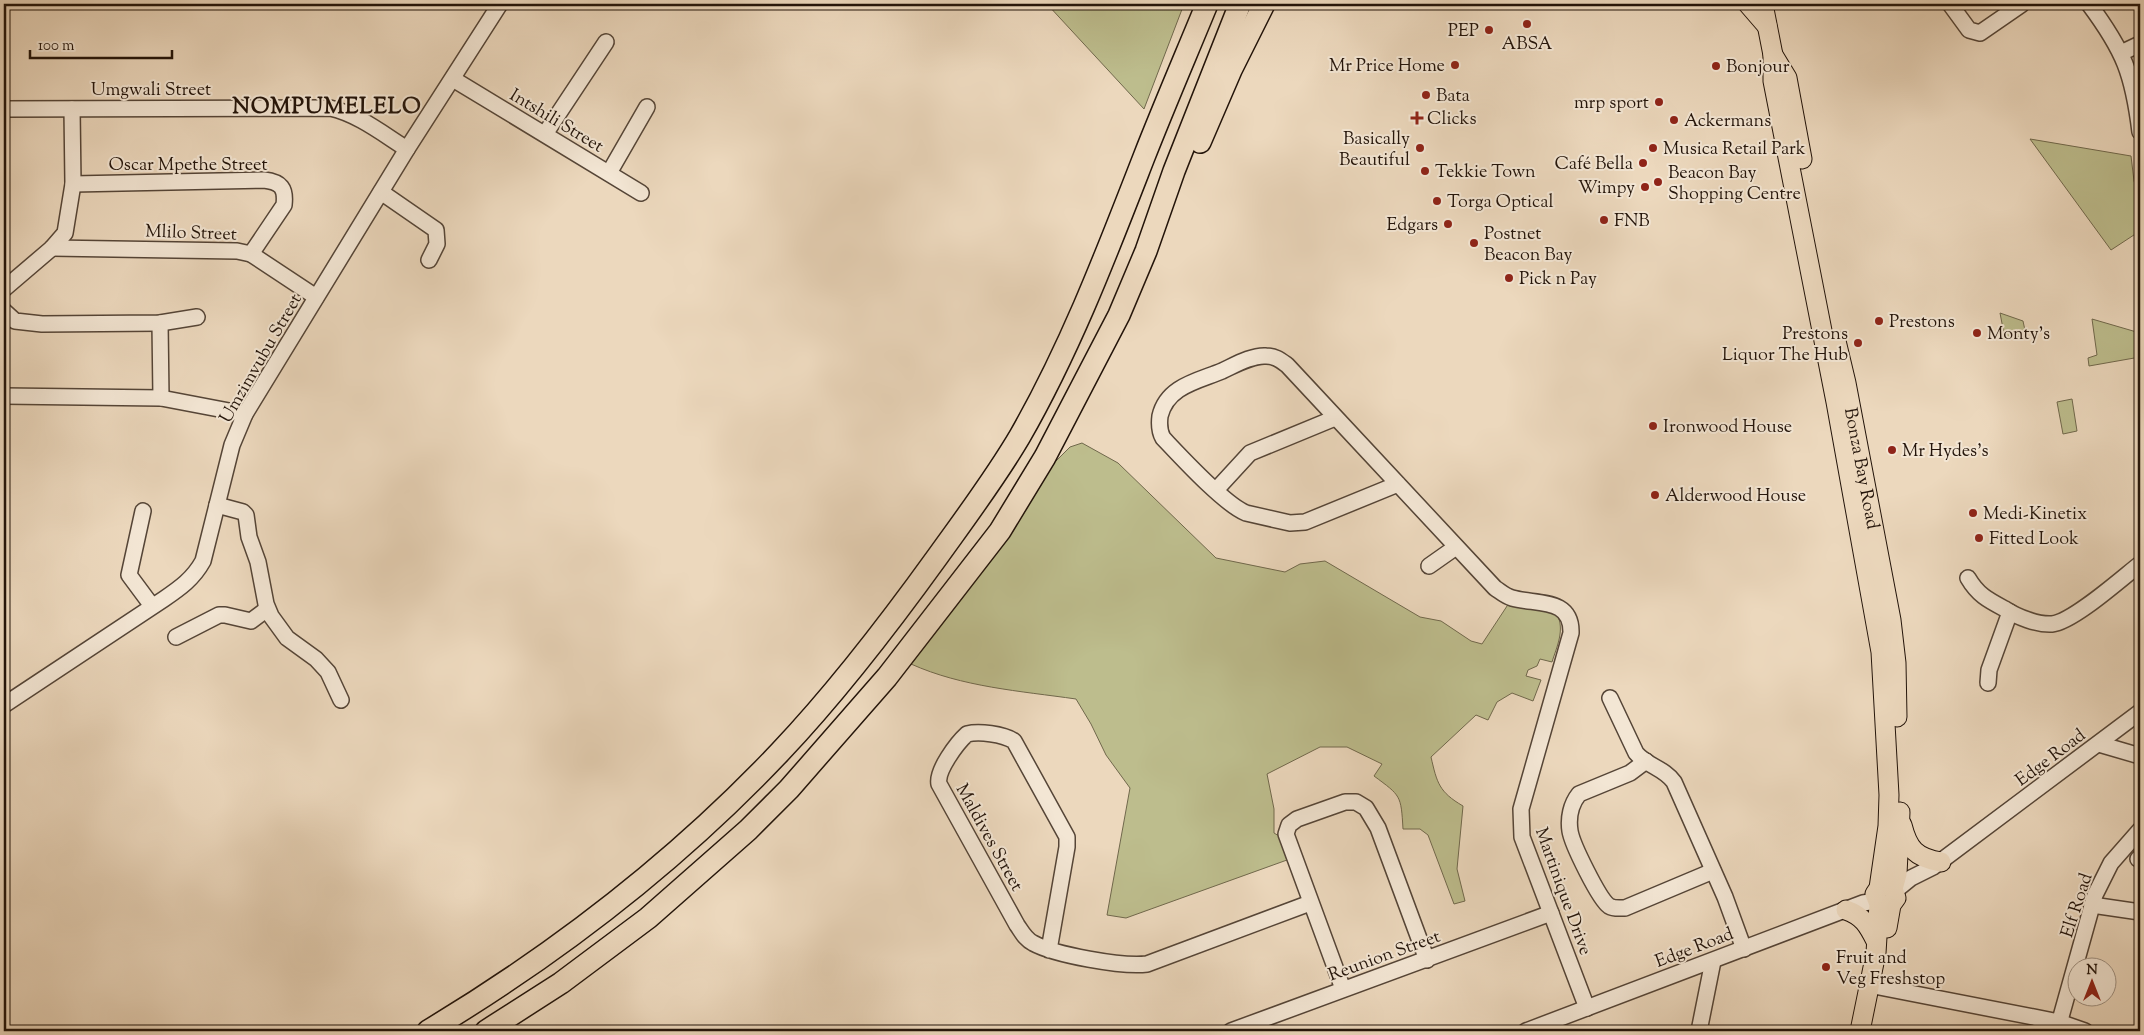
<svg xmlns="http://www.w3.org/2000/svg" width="2144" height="1035" font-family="'Sorts Mill Goudy',serif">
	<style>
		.green { fill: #bdbd8d; stroke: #70684c }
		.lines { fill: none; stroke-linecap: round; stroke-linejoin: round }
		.minor-casing { stroke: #554537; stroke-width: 18 }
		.major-casing { stroke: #23140a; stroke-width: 21 }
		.highway-casing { stroke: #23140a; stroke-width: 24 }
		.minor { stroke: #f3e6d4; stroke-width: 15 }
		.major { stroke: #ecd8bd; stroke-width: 19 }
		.highway { stroke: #ecd8bd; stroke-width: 21 }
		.poi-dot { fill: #8f2418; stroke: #f3e6d4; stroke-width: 2 }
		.labels { text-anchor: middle; stroke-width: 4; stroke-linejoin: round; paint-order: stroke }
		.poi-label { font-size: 18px; fill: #23140a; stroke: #f3e6d4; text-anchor: start }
		.street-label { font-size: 18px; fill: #23140a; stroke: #f3e6d4 }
		.district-label { font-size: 22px; font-weight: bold; letter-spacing: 1px; fill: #23140a; stroke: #f3e6d4 }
	</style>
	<rect width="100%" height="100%" fill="#ecd8bd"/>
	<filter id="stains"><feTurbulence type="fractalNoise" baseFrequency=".004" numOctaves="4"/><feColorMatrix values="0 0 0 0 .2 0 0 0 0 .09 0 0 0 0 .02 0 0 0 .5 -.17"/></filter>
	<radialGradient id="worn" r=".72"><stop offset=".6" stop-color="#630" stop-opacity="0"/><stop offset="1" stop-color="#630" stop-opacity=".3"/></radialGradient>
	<g class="green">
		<path d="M 1047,4 L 1184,4 L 1144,109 Z"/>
		<path d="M 2030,139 L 2131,156 L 2134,181 L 2140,201 L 2140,231 L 2111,250 Z"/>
		<path d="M 2000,313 L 2023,321 L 2026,335 L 2005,339 Z"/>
		<path d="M 2092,319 L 2140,333 L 2140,357 L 2089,366 L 2088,358 L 2097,355 Z"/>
		<path d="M 2072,399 L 2077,431 L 2063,434 L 2057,402 Z"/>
		<path d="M 1082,443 L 1118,463 L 1216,558 L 1285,572 L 1300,564 L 1325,561 L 1420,617 L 1441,621 L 1471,641 L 1482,644 L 1511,600 L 1557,614 C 1565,630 1557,646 1552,662 L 1540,659 L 1537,666 L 1528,670 L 1526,676 L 1541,680 L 1533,701 L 1512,693 L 1497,702 L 1488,720 L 1476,715 L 1431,757 C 1437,783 1439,792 1463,806 L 1457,869 L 1465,901 L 1454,904 L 1428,835 L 1420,829 L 1403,829 C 1401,795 1401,796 1374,776 L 1382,764 L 1347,747 L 1320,747 L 1267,774 L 1274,809 L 1274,833 L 1279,836 L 1287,860 L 1126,918 L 1107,915 L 1130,788 L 1106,755 L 1091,724 L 1076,699 C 1020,691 962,687 911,664 L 921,648 L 963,597 L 1041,476 L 1070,447 Z"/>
	</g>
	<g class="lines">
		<defs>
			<g id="minor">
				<path d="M 1950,4 L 1969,30 L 1980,33 L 2022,4"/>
				<path d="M 2089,4 C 2124,51 2133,74 2140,132"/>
				<path d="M 2121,53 L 2140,44"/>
				<path d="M 453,79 L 641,193"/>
				<path d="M 4,109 L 330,108 C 358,114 383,134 407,149"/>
				<path d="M 545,134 L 606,42"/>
				<path d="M 609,173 L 647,107"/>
				<path d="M 73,184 L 264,180 C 281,182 286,188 284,205 L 251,254"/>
				<path d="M 381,192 L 436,230 L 437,244 L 429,260"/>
				<path d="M 52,248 L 237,251 L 251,254 L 316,297"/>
				<path d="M 4,289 L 52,248 L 65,233 L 73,184 L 72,109"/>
				<path d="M 4,311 L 15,321 L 42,324 L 160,323 L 197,317"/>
				<path d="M 160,323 L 161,398"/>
				<path d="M 4,396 L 161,398 L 245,414"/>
				<path d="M 1398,484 L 1305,522 L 1290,523 L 1246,513 C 1224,504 1181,457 1163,438 C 1159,431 1159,424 1160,416 C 1167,386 1198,381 1222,371 C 1235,365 1252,355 1266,356 C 1275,356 1280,360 1287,365 L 1495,588 C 1501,592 1505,596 1512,598 C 1536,605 1572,597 1571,633 L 1521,809 L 1522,837 L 1587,1008"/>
				<path d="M 1216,490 L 1250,453 L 1335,418"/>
				<path d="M 217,505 L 243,512 L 246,515 L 249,537 L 258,562 L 266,604 L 271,616 L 287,638 L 316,659 L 328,672 L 341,700"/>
				<path d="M 143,511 L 129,575 L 152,606"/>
				<path d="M 1429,566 L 1456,547"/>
				<path d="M 1968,578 C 1978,595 1988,600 2005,609 C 2017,617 2038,625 2052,624 C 2073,622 2122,578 2140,564"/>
				<path d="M 176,637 L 219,615 L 225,615 L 251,621 L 267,609"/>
				<path d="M 1988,683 L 1989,670 L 2010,612"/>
				<path d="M 1610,698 L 1636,753 C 1647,766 1664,768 1674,782 L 1725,897 L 1744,949"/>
				<path d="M 4,705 L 164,599 C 180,588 193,579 203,561 L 232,445 L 245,414 L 407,149 L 500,4"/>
				<path d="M 2099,744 L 2140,756"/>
				<path d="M 1646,761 L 1630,773 L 1579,794 C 1571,804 1568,818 1570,831 C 1572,844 1599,899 1609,906 C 1614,909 1619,908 1625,908 L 1713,871"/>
				<path d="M 2138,859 L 2140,857"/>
				<path d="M 1895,891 L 1911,878 L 1933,867 L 2140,712"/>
				<path d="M 2092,905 L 2140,912"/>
				<path d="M 1049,950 L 1067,847 L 1067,837 L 1014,741 C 1003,734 979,731 967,734 C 957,743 936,771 939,784 L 1017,925 C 1022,932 1025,939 1033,943 C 1055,955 1122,967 1147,964 L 1310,903"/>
				<path d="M 1869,985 L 2059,1022 L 2085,1031"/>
				<path d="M 1343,989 L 1286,834 L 1289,825 L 1297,819 L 1345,802 L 1356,802 L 1366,808 L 1378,828 L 1427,960"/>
				<path d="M 1231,1031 L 1551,913"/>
				<path d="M 1526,1031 L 1863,903 L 1876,901"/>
				<path d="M 1699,1031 L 1713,961"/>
				<path d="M 2057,1031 L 2095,895 L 2111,863 L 2140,830"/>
			</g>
			<g id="major">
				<path d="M 1748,4 L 1767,26"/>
				<path d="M 1763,4 L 1773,55 L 1773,81 L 1836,402 L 1881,652 L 1889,795 L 1888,826 L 1879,888 L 1875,894 L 1879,904 L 1876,953 L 1860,1031"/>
				<path d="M 1773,55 L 1787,78 L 1802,159"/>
				<path id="s1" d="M 1836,341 L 1846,383 L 1891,620 L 1896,663 L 1897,717"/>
				<path d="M 1902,825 C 1908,849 1916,858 1941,862"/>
				<path d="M 1846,910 C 1863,916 1868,925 1876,941"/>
				<path d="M 1887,928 L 1891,905 L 1896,898 L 1893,889 L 1897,874 L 1900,812"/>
			</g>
			<g id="highway">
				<path d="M 1200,142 L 1231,70 L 1264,4"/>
				<path d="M 428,1031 C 556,954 677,861 780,752 C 838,691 889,624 938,556 C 966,517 996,477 1020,436 C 1071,347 1107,252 1144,157 C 1164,106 1186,55 1207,4"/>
				<path d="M 486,1031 L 561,983 L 648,918 L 748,830 L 789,789 L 887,677 L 1000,531 L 1045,457 L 1119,315 L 1146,251 L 1174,171 L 1240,4"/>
			</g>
		</defs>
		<use href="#minor" class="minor-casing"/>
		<use href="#major" class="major-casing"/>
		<use href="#highway" class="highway-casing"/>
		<use href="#minor" class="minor"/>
		<use href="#major" class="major"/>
		<use href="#highway" class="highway"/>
	</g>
	<g class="poi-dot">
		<circle cx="1527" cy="24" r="5"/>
		<circle cx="1489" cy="30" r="5"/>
		<circle cx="1455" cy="65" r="5"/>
		<circle cx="1716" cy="66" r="5"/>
		<circle cx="1426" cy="95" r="5"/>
		<circle cx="1659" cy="102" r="5"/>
		<path d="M1414.5 110.5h5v5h5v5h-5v5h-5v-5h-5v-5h5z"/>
		<circle cx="1674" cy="120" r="5"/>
		<circle cx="1420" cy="148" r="5"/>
		<circle cx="1653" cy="148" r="5"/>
		<circle cx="1643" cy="163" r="5"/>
		<circle cx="1425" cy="171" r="5"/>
		<circle cx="1658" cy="182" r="5"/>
		<circle cx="1645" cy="187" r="5"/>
		<circle cx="1437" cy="201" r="5"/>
		<circle cx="1604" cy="220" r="5"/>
		<circle cx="1448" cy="224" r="5"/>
		<circle cx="1474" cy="243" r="5"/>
		<circle cx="1509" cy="278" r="5"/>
		<circle cx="1879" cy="321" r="5"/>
		<circle cx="1977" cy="333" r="5"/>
		<circle cx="1858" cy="343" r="5"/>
		<circle cx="1653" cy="426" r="5"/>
		<circle cx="1892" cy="450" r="5"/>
		<circle cx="1655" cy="495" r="5"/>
		<circle cx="1973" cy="513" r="5"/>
		<circle cx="1979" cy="538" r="5"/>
		<circle cx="1826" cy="967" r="5"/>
	</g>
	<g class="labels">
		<g class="poi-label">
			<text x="1479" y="36" text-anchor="end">PEP</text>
			<text x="1527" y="49" text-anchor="middle">ABSA</text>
			<text x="1445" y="71" text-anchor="end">Mr Price Home</text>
			<text x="1726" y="72">Bonjour</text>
			<text x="1436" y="101">Bata</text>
			<text x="1649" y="108" text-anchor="end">mrp sport</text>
			<text x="1427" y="124">Clicks</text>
			<text x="1684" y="126">Ackermans</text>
			<text x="1410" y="144" text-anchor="end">Basically<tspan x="1410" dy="21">Beautiful</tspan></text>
			<text x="1663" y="154">Musica Retail Park</text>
			<text x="1633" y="169" text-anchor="end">Café Bella</text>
			<text x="1435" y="177">Tekkie Town</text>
			<text x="1668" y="178">Beacon Bay<tspan x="1668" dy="21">Shopping Centre</tspan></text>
			<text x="1635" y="193" text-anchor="end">Wimpy</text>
			<text x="1447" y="207">Torga Optical</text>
			<text x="1614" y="226">FNB</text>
			<text x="1438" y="230" text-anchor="end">Edgars</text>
			<text x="1484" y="239">Postnet<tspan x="1484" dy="21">Beacon Bay</tspan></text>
			<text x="1519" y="284">Pick n Pay</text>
			<text x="1889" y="327">Prestons</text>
			<text x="1848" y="339" text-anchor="end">Prestons<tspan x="1848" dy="21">Liquor The Hub</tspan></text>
			<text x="1987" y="339">Monty's</text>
			<text x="1663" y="432">Ironwood House</text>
			<text x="1902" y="456">Mr Hydes's</text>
			<text x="1665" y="501">Alderwood House</text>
			<text x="1983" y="519">Medi-Kinetix</text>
			<text x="1989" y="544">Fitted Look</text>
			<text x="1836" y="963">Fruit and<tspan x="1836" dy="21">Veg Freshstop</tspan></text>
		</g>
		<g class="street-label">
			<text x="151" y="95">Umgwali Street</text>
			<text transform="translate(557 120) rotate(31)" y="6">Intshili Street</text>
			<text x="188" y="170">Oscar Mpethe Street</text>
			<text transform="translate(191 232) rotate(2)" y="6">Mlilo Street</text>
			<text transform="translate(260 358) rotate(-60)" y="6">Umzimvubu Street</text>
			<text dy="6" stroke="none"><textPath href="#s1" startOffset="130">Bonza Bay Road</textPath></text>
			<text transform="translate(2050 757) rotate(-37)" y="6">Edge Road</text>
			<text transform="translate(990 837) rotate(61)" y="6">Maldives Street</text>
			<text transform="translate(1564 891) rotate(70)" y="6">Martinique Drive</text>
			<text transform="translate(2076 905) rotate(-72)" y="6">Elf Road</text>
			<text transform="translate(1694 947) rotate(-21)" y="6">Edge Road</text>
			<text transform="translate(1384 955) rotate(-20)" y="6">Reunion Street</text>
		</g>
		<g class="district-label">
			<text x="327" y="113">NOMPUMELELO</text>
		</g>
	</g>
	<rect width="2144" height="1035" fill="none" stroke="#ecd8bd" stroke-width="20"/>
	<rect x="5" y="5" width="2134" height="1025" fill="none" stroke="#23140a" stroke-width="2.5"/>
	<rect x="10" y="10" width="2124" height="1015" fill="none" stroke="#23140a"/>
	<g transform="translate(2092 982)"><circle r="24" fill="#f3e6d4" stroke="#a09283"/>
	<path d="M0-4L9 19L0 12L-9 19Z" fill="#8f2418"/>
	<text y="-8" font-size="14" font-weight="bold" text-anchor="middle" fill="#23140a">N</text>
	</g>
	<path d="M30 50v8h142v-8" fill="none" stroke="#23140a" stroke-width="2.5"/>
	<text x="38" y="50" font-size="15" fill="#23140a" stroke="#f3e6d4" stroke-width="4" paint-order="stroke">100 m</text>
	<rect width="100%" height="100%" filter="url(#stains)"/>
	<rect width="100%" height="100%" fill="url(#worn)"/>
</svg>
